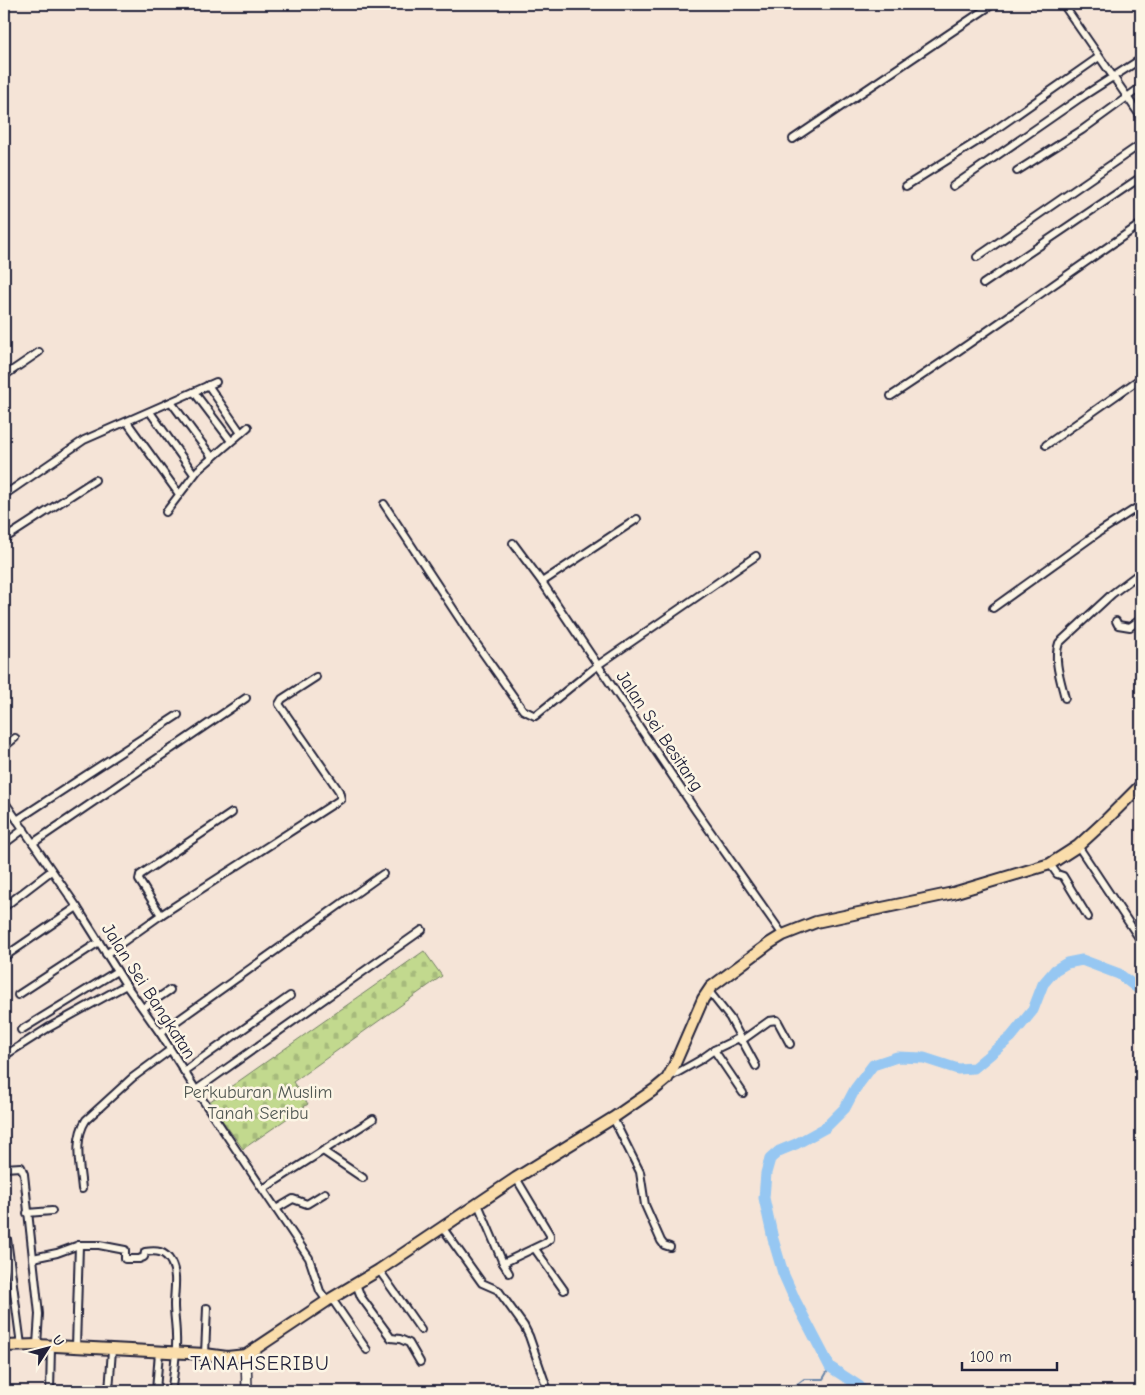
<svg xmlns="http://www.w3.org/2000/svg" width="1145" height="1395" font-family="'Comic Neue',sans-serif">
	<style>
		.cemetery { fill: url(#cemetery-stones); stroke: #727e64 }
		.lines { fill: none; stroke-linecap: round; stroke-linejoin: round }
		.stream { stroke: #6885a9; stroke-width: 2 }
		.river { stroke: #96c7f2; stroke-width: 11 }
		.minor-casing { stroke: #22223b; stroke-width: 10 }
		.secondary-casing { stroke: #22223b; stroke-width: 12 }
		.primary-casing { stroke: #22223b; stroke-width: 14 }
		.minor { stroke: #fcf5e5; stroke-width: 6 }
		.secondary { stroke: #fcf5e5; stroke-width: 9 }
		.primary { stroke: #faddab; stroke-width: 10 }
		.labels { text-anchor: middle; stroke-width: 5; stroke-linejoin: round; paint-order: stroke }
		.street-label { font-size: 18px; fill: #22223b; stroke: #fcf5e5 }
		.park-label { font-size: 18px; fill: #525954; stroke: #fcf5e5 }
		.quarter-label { font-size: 20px; letter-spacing: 1px; fill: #22223b; stroke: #fcf5e5 }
	</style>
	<defs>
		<pattern id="cemetery-stones" width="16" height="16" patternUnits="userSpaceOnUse" patternTransform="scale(1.25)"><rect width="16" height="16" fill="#c2d98e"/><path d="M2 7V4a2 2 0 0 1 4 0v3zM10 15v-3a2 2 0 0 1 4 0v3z" fill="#a6ba7b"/></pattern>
	</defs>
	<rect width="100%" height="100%" fill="#f5e4d7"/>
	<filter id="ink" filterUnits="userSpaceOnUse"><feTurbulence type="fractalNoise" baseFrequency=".02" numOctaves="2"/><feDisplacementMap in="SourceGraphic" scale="10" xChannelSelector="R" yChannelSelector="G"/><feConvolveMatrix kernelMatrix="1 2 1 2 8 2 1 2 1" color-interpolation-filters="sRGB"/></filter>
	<g filter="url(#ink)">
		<path class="cemetery" d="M 424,951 L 442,976 L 293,1082 L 308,1104 L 243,1149 L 209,1102 Z"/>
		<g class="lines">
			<path class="stream" d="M 798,1391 L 795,1386 L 804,1379 L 823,1379 L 830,1367"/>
			<path class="river" d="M 863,1391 L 859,1386 L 830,1367 L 795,1300 L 783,1273 L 773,1239 L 764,1198 L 766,1173 L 770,1159 L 779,1151 L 796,1144 L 825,1128 L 845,1108 L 855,1089 L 873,1065 L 897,1057 L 924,1058 L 958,1069 L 974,1068 L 1011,1037 L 1033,1010 L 1043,984 L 1055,970 L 1067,963 L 1082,960 L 1119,974 L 1141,991"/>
			<defs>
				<g id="minor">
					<path d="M 1063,4 L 1141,117"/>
					<path d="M 793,139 L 993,4"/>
					<path d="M 1017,171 L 1082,130 L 1141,87"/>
					<path d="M 906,186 L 989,134 L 1099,57"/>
					<path d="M 953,186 L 1080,98 L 1141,59"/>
					<path d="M 977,257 L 1141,144"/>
					<path d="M 983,284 L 1141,177"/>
					<path d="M 4,376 L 39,352"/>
					<path d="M 208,385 L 241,433"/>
					<path d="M 194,392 L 231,441"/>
					<path d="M 891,396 C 976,341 1057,281 1141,224"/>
					<path d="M 171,402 L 212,457"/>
					<path d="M 150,412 L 194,474"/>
					<path d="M 127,422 L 179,494"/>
					<path d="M 1046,445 L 1141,378"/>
					<path d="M 4,495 L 84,440 L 216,382"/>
					<path d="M 384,504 L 471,636 L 523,710 L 535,716 L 598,665 L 756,556"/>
					<path d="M 166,512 L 198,470 L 248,427"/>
					<path d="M 4,539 L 95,480"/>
					<path d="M 513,543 L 542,582 L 696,811 L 783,935"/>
					<path d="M 542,582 L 637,519"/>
					<path d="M 993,608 L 1099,532 L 1141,505"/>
					<path d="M 1116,621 L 1118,625 L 1130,627 L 1141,619"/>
					<path d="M 1065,698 C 1061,681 1053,660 1059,643 L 1112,594 L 1141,572"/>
					<path d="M 4,747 L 15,738"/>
					<path d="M 4,801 L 77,907 L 126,985 L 160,1033 L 196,1090 L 309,1258 L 320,1291 L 327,1301"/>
					<path d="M 17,820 L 178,715"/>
					<path d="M 33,843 L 246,698"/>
					<path d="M 4,844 L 24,829"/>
					<path d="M 1078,846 L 1141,941"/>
					<path d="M 1050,864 L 1057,874 L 1063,876 L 1088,917"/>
					<path d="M 4,907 L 51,871"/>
					<path d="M 161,915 L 139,880 L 140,875 L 232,813"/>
					<path d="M 106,954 L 161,915 L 341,799 L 339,791 L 279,704 L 282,699 L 316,677"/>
					<path d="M 4,957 L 77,907"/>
					<path d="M 708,990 L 730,1018 L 756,1066"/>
					<path d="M 18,995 L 99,942"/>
					<path d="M 143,1008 L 170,990"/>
					<path d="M 21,1030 L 117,971"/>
					<path d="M 160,1033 L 383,874"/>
					<path d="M 741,1041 L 769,1021 L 777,1020 L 790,1044"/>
					<path d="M 714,1050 L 739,1038"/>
					<path d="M 4,1056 L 48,1028 L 126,985"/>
					<path d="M 184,1071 L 290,996"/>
					<path d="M 668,1078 L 700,1060 L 714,1050 L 743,1093"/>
					<path d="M 196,1090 L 422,930"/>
					<path d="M 613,1118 L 640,1172 L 645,1205 L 661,1241 L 664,1245 L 670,1247"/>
					<path d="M 323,1151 L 363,1178"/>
					<path d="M 4,1168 L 21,1167 L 24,1174 L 39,1314 L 37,1345"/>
					<path d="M 82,1189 C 80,1166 73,1140 86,1120 L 132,1078 L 170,1050"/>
					<path d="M 263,1189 L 373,1119"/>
					<path d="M 478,1204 L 503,1263 L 509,1273"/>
					<path d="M 276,1209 L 293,1199 L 307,1204 L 325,1193"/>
					<path d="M 27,1213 L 52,1211"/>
					<path d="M 442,1227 L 482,1283 L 498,1290 L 524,1326 L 529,1336 L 548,1391"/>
					<path d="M 7,1239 L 21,1345"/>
					<path d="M 535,1249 L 564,1290"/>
					<path d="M 33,1258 L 57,1253 L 79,1245 L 99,1245 L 125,1250 L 125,1259 L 139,1259 L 144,1257 L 145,1252 C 157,1250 165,1251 171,1262 C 178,1275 174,1291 174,1305 C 174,1315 176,1326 176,1336 C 177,1353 174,1370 172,1387"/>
					<path d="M 503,1263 L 545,1243 L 550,1239 L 550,1235 L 516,1178"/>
					<path d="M 379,1270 L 421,1330"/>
					<path d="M 356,1284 L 361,1297 L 391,1338 L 400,1339 L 409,1343 L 420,1362"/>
					<path d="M 332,1299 L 367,1350"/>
					<path d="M 76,1347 L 79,1245"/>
					<path d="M 205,1354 L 207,1308"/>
					<path d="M 50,1391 L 51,1347"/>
					<path d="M 109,1391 L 112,1350"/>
					<path d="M 156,1391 L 159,1352"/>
				</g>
				<path id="secondary" d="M 246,1355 L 247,1391"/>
				<path id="primary" d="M 4,1346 L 37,1345 L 205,1354 L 227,1357 L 246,1355 L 327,1301 L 379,1270 L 516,1178 L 613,1118 L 655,1089 L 667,1079 L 673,1068 L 703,999 L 711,987 L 770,943 L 783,935 L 816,922 L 953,893 L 1050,864 L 1078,846 L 1104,822 L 1141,785"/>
			</defs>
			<use href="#minor" class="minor-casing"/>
			<use href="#secondary" class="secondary-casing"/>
			<use href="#primary" class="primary-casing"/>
			<use href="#minor" class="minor"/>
			<use href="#secondary" class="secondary"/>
			<use href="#primary" class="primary"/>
		</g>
	</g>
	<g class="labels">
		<g class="street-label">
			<text transform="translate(660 731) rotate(56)" y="6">Jalan Sei Besitang</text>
			<text transform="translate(149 991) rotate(57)" y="6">Jalan Sei Bangkatan</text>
		</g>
		<g class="park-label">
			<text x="258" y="1098">Perkuburan Muslim<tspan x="258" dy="21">Tanah Seribu</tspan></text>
		</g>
		<g class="quarter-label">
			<text x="260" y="1370">TANAHSERIBU</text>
		</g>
	</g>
	<rect width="1145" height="1395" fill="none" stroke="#fcf5e5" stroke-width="20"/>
	<rect x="10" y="10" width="1125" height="1375" fill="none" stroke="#22223b" stroke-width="2" filter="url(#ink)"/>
	<g transform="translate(48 1348) rotate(54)" stroke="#fcf5e5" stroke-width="4" paint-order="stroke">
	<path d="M0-4L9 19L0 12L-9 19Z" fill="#22223b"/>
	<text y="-8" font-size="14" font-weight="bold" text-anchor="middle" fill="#22223b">U</text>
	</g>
	<path d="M962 1362v8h95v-8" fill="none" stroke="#22223b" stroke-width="2.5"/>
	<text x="970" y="1362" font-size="15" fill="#22223b" stroke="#fcf5e5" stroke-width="4" paint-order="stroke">100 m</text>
</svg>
